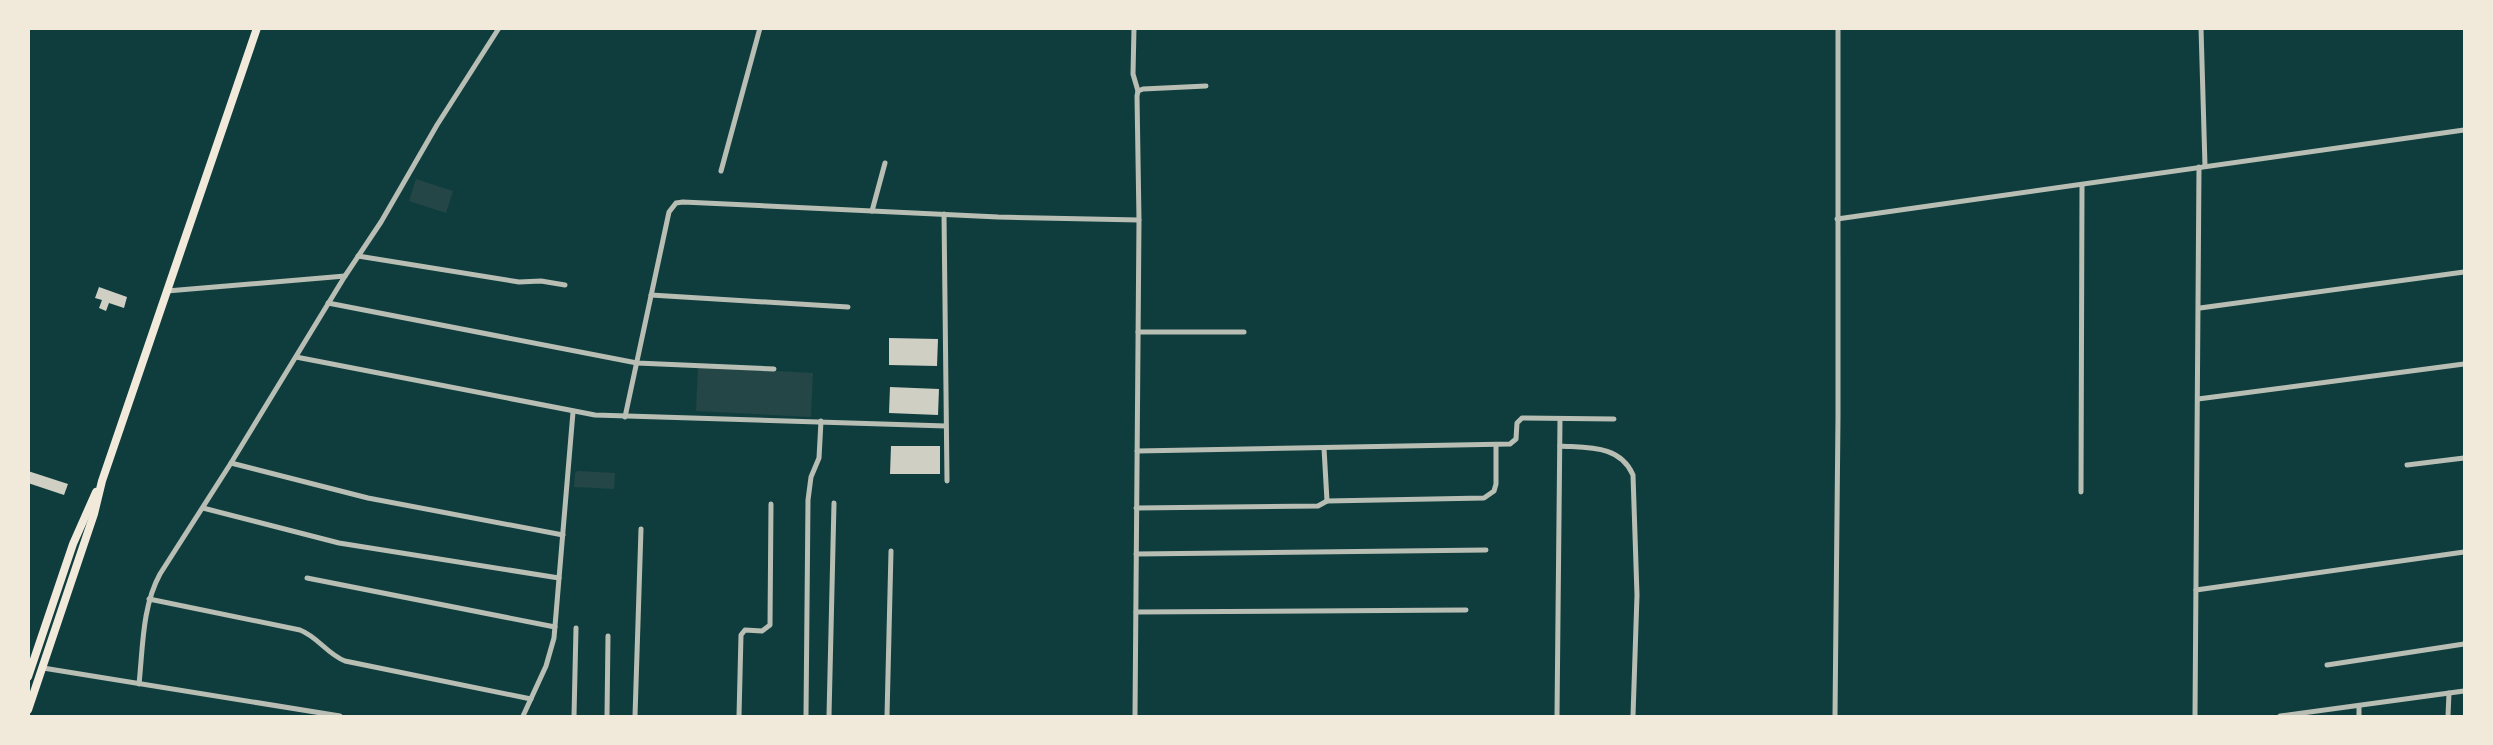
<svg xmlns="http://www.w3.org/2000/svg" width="2493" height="745" font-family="Mulish,sans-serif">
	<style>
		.green { fill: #244646 }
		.building { fill: #cfcfc3 }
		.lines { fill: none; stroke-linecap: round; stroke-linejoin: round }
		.minor { stroke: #b8beb3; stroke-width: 5 }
		.primary { stroke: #f1e9da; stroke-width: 8 }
	</style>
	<rect width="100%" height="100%" fill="#0f3d3e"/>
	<g class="green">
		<path d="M 416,179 L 453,191 L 446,213 L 409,201 Z"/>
		<path d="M 698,367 L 813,373 L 811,417 L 696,411 Z"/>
		<path d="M 578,471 L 615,473 L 614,489 L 574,487 L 575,473 Z"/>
	</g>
	<g class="building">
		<path d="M 99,287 L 127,297 L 124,308 L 109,303 L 106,311 L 99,308 L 102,300 L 95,298 Z"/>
		<path d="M 889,338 L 938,339 L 937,366 L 889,365 Z"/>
		<path d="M 890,387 L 939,389 L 938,415 L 889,413 Z"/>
		<path d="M 891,446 L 940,446 L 940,474 L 890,474 Z"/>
		<path d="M 28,471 L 68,484 L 64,495 L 28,483 Z"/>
	</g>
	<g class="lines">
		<g class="minor">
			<path d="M 1134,28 L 1133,74 L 1138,91"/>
			<path d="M 2201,28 L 2205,166"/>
			<path d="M 721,171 L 760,28"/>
			<path d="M 872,211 L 885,163"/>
			<path d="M 944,214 L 947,481"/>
			<path d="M 1837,219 L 2464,130"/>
			<path d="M 358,256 L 519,282 L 541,281 L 565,285"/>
			<path d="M 167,291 L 345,276"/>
			<path d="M 651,295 L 848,307"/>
			<path d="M 328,303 L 637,363 L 774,369"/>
			<path d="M 2200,308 L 2464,272"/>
			<path d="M 1138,332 L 1244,332"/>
			<path d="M 296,357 L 595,415 L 946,426"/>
			<path d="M 2198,399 L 2464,364"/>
			<path d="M 625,417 L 669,212 L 676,203 L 683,202 L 998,217 L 1139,220"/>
			<path d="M 1560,446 C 1588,448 1620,445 1633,475 L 1637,595 L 1633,716"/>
			<path d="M 1324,448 L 1327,501"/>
			<path d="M 1137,451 L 1510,444 L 1516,439 L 1517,423 L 1522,418 L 1614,419"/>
			<path d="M 231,463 L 368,498 L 563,535"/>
			<path d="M 2407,465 L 2464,458"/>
			<path d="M 2081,492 L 2082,185"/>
			<path d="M 203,508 L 339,543 L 559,578"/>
			<path d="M 1136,508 L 1318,506 L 1327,501 L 1484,498 L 1494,491 L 1496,484 L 1496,445"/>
			<path d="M 1136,554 L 1486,550"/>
			<path d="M 307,578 L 555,627"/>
			<path d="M 2196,590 L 2464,552"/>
			<path d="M 149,599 L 300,630 C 318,637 327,654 345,661 L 531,699"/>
			<path d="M 1136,612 L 1466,610"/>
			<path d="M 2327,665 L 2464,644"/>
			<path d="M 43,668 L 340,716"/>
			<path d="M 139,684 C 143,647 142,607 160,574 L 231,463 L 345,276 L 381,222 L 437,125 L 499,28"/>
			<path d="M 523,716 L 546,666 L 554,638 L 573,412"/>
			<path d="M 574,716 L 576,628"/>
			<path d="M 607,716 L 608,636"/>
			<path d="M 635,716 L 641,529"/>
			<path d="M 739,716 L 741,635 L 745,630 L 762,631 L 770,625 L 771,504"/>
			<path d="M 806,716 L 808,500 L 811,477 L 819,458 L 821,421"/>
			<path d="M 829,716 L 834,503"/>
			<path d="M 887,716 L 891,551"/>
			<path d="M 1135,716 L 1139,220 L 1137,96 L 1138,91 L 1143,89 L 1206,86"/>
			<path d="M 1557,716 L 1560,419"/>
			<path d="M 1835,716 L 1838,417 L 1838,28"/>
			<path d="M 2195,716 L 2199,167"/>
			<path d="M 2280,716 L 2464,691"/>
			<path d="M 2359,716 L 2359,706"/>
			<path d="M 2448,716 L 2449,693"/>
		</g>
		<g class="primary">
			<path d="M 28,677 L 73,544 L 96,492"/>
			<path d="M 28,710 L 94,514 L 102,481 L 257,28"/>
		</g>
	</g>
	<rect width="2493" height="745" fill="none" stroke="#f1e9da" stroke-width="60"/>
</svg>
